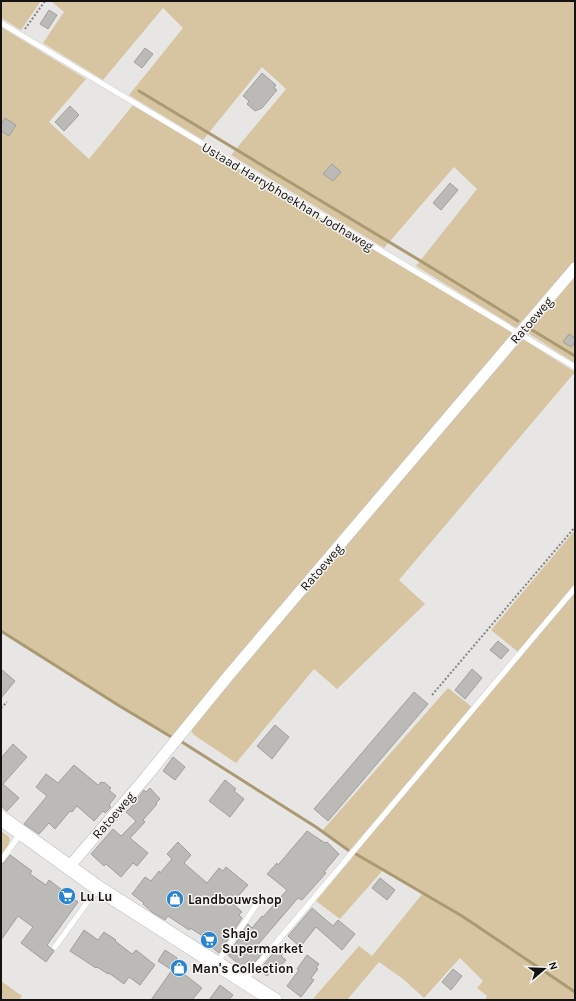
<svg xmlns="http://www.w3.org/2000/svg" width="576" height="1001" font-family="Karla,sans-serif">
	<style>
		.green { fill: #d6c5a0 }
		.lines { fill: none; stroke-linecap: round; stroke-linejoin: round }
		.stream { stroke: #ab9973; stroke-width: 3 }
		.building { fill: #bbbab7; stroke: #a09f9c }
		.service-casing { stroke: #bfbebb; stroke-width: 6 }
		.minor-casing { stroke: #bfbebb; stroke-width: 12 }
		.secondary-casing { stroke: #bfbebb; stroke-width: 16 }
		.path { stroke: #868583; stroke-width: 2; stroke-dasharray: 2 2; stroke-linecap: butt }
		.service { stroke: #fff; stroke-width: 5.5 }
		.minor { stroke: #fff; stroke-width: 11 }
		.secondary { stroke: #fff; stroke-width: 15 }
		.labels { text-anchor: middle; stroke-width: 3; stroke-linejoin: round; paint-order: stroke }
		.street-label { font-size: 13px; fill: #141312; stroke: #f5f4f1 }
		.poi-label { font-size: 13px; font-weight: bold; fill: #141312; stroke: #f5f4f1; text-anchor: start }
	</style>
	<rect width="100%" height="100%" fill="#e8e6e4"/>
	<g class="green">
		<path d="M 1,1 L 41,1 L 21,30 L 1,18 Z"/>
		<path d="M 51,1 L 575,1 L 575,263 L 518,328 L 515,327 L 416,266 L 477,189 L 454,167 L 384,248 L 231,155 L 286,89 L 262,67 L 203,140 L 129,95 L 183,28 L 163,8 L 103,80 L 43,43 L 64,12 Z"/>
		<path d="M 1,27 L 86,79 L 49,122 L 89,159 L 133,105 L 514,334 L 173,738 L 118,705 L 1,631 Z"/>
		<path d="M 575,272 L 575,363 L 534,337 L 529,334 L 527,330 Z"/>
		<path d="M 521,340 L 524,340 L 575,372 L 399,580 L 425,604 L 337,689 L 314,669 L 236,763 L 194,735 L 191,730 L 192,725 Z"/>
		<path d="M 575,530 L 575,585 L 518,652 L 491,630 Z"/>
		<path d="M 575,593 L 575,1000 L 485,1000 L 487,996 L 477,988 L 483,981 L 460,958 L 424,998 L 403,979 L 379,962 L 347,1000 L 312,1000 L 359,946 L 372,956 L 423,893 L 383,870 L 340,919 L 316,901 L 352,858 L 351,856 L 354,853 Z"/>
		<path d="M 448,688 L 472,707 L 350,850 L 322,831 Z"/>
		<path d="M 1,831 L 9,837 L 10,840 L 7,849 L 1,857 Z"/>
		<path d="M 1,981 L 22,996 L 19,1000 L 1,1000 Z"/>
	</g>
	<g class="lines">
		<g class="stream">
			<path d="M 139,91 L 424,263 L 518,321"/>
			<path d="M 532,330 L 575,356"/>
			<path d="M 1,631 L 118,705 L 173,738"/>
			<path d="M 182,742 L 316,827 L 348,850"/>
			<path d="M 356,854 L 462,916 L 575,992"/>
		</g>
	</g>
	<g class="building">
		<path d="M 49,10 L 57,15 L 48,29 L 40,24 Z"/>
		<path d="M 145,48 L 153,54 L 142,68 L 134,62 Z"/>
		<path d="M 262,73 L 276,85 L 274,88 L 277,90 L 262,108 L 255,111 L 247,104 L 249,101 L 243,96 Z"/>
		<path d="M 70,106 L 79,115 L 64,131 L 55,122 Z"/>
		<path d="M 5,118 L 16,125 L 9,136 L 1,131 L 1,125 Z"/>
		<path d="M 332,164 L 341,172 L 333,181 L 323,174 Z"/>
		<path d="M 450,183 L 458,190 L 441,210 L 433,203 Z"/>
		<path d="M 569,334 L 575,338 L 575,342 L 571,347 L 563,342 Z"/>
		<path d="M 498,641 L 509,650 L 501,659 L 490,650 Z"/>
		<path d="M 1,669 L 15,681 L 1,698 Z"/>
		<path d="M 472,669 L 482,678 L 465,699 L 455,690 Z"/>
		<path d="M 414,692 L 428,704 L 328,821 L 314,809 Z"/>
		<path d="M 275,725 L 289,737 L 272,759 L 257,746 Z"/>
		<path d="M 13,744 L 27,757 L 3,784 L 19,798 L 7,811 L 1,806 L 1,758 Z"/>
		<path d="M 173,757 L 185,767 L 175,780 L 163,771 Z"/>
		<path d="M 74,765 L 98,785 L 101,782 L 103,783 L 104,782 L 111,788 L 109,790 L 116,796 L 109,805 L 111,807 L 105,813 L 103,811 L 94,821 L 77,806 L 72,812 L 70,811 L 55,829 L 49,823 L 39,834 L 24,824 L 47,796 L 36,787 L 46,774 L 58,783 Z"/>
		<path d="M 225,780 L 236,789 L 234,791 L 244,799 L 230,817 L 209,801 Z"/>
		<path d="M 150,788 L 160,799 L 156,803 L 157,804 L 143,820 L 145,822 L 130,838 L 148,853 L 137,866 L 133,863 L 121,877 L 106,864 L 104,866 L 91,854 L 113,829 L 121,836 L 136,821 L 126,812 L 138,800 L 137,799 L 144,790 L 146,792 Z"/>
		<path d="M 307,831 L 325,843 L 327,842 L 339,854 L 324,872 L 326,873 L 302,900 L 298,898 L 255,948 L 262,954 L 252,965 L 247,961 L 242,967 L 228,955 L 248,924 L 252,928 L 262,916 L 263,917 L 287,890 L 267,874 L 277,863 L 278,865 Z"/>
		<path d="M 178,842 L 191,855 L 184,863 L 207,883 L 219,868 L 223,871 L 226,867 L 248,885 L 232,903 L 242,912 L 239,915 L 242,918 L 219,953 L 204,941 L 206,938 L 190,928 L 189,930 L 168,916 L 165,920 L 152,912 L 143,904 L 144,903 L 132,894 L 145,877 L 151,881 L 159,871 L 160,873 L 172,859 L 167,854 Z"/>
		<path d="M 10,855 L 32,871 L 30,874 L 46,885 L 49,880 L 78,902 L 47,945 L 54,951 L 46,962 L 21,943 L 33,927 L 18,916 L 1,940 L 1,864 L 4,863 Z"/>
		<path d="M 380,878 L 395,890 L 387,900 L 372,888 Z"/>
		<path d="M 312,908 L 333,926 L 338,920 L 355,934 L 342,950 L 316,927 L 300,947 L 288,936 Z"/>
		<path d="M 84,930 L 98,940 L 104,932 L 116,940 L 115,941 L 132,954 L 136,950 L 155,965 L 140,985 L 129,977 L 124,984 L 109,973 L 108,974 L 97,967 L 96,968 L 70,951 Z"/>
		<path d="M 277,949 L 283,954 L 281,956 L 286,960 L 279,968 L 275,965 L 267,976 L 259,970 Z"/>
		<path d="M 165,950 L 177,958 L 175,962 L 187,971 L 184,974 L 202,988 L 192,1000 L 151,1000 L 172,970 L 158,961 Z"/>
		<path d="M 307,955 L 319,964 L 316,968 L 318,969 L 311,978 L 314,980 L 301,997 L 287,986 L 299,970 L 297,969 Z"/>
		<path d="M 453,969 L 462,976 L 451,990 L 442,982 Z"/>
		<path d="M 220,985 L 233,995 L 229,1000 L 209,1000 Z"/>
	</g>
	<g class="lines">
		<defs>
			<g id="service">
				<path d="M 1,23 L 575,367"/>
				<path d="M 1,860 L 21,833"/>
				<path d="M 55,947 L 97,889"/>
				<path d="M 217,963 L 261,898"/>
				<path d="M 245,980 L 575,588"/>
			</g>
			<path id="minor" d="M 69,867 L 146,777 L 229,675 L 575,268"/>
			<path id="secondary" d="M 1,818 L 98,888 L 274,1000"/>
		</defs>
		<use href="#service" class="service-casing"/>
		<use href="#minor" class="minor-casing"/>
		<use href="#secondary" class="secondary-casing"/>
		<g class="path">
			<path d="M 25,29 L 45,1"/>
			<path d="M 432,695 L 575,527"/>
			<path d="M 1,708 L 7,702"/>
		</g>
		<use href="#service" class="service"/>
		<use href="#minor" class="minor"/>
		<use href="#secondary" class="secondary"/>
	</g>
	<defs>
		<symbol id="supermarket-disc" viewBox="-11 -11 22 22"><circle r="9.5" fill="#2883d0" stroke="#f5f4f1"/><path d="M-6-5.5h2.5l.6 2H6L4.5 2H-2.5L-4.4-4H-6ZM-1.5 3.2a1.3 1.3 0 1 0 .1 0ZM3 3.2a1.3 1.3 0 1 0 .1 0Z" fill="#fff"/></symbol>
		<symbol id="shop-disc" viewBox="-11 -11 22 22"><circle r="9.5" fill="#2883d0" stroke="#f5f4f1"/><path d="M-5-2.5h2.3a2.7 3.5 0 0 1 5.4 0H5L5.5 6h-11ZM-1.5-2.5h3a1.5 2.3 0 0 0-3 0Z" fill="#fff"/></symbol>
	</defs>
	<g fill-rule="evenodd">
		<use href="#supermarket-disc" x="57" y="886" width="20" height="20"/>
		<use href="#shop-disc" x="165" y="889" width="20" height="20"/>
		<use href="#supermarket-disc" x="199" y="930" width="20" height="20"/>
		<use href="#shop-disc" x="169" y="958" width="20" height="20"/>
	</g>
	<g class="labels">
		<g class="street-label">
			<text transform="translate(288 196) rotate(31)" y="5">Ustaad Harrybhoekhan Jodhaweg</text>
			<text transform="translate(531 320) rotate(-49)" y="5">Ratoeweg</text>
			<text transform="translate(321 567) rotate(-49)" y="5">Ratoeweg</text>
			<text transform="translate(113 815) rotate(-49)" y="5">Ratoeweg</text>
		</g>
		<g class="poi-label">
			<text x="80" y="901">Lu Lu</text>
			<text x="188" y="904">Landbouwshop</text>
			<text x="222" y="938">Shajo<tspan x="222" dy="15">Supermarket</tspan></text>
			<text x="192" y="973">Man's Collection</text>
		</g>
	</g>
	<rect width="576" height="1001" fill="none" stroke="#141312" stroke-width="4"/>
	<g transform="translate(544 969) rotate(71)" stroke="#f5f4f1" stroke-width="3" paint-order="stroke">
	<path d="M0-3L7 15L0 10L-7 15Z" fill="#141312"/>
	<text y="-6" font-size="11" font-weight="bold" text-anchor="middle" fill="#141312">N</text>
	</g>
</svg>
